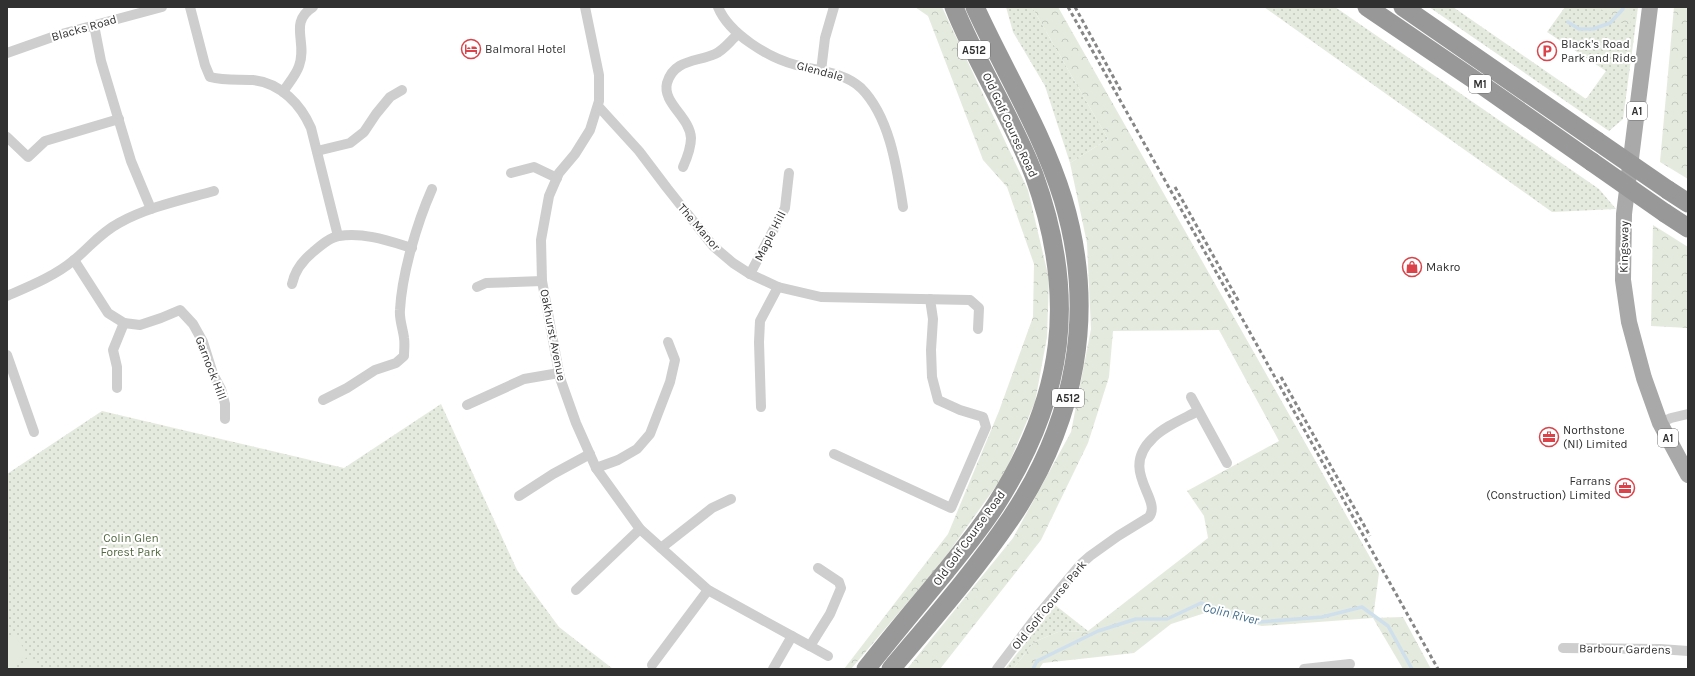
<svg xmlns="http://www.w3.org/2000/svg" width="1695" height="676" font-family="Karla,sans-serif">
	<style>
		.green { fill: url(#green-dots) }
		.forest { fill: url(#forest-crowns) }
		.pitch { fill: #e4eade }
		.lines { fill: none; stroke-linecap: round; stroke-linejoin: round }
		.stream { stroke: #cfdfeb; stroke-width: 3.5 }
		.street { stroke: #cecece; stroke-width: 10 }
		.primary { stroke: #a9a9a9; stroke-width: 16 }
		.highway { stroke: #989898; stroke-width: 19 }
		.rail { stroke: #868686; stroke-width: 3; stroke-dasharray: 4 3; stroke-linecap: butt }
		.highway-bridge { stroke: #989898; stroke-width: 19 }
		.labels { text-anchor: middle; stroke-width: 4; stroke-linejoin: round; paint-order: stroke }
		.shield { fill: #fff; stroke: #6f6f6f; stroke-width: 1 }
		.shield-label { font-size: 11px; font-weight: bold; fill: #313131 }
		.street-label { font-size: 12px; fill: #313131; stroke: #fff }
		.poi-label { font-size: 12px; fill: #313131; stroke: #fff; text-anchor: start }
		.park-label { font-size: 12px; fill: #536a41; stroke: #fff }
		.water-label { font-size: 13px; font-style: italic; fill: #446f8e; stroke: #fff }
	</style>
	<defs>
		<pattern id="green-dots" width="8" height="8" patternUnits="userSpaceOnUse"><rect width="8" height="8" fill="#e4eade"/><path d="M2 2h.1M6 6h.1" fill="none" stroke="#c4c9bf" stroke-width="1.8" stroke-linecap="round"/></pattern>
		<pattern id="forest-crowns" width="20" height="18" patternUnits="userSpaceOnUse"><rect width="20" height="18" fill="#e4eade"/><path d="M2 6a3 3 0 1 1 6 0M12 15a3 3 0 1 1 6 0" fill="none" stroke="#c4c9bf"/></pattern>
	</defs>
	<rect width="100%" height="100%" fill="#fff"/>
	<g class="green">
		<path d="M 1006,7 L 1032,7 L 1108,139 L 1070,163 L 1045,86 L 1013,32 Z"/>
		<path d="M 1264,7 L 1335,7 L 1599,189 L 1616,209 L 1552,212 Z"/>
		<path d="M 1429,7 L 1453,7 L 1586,99 L 1606,71 L 1547,32 L 1565,7 L 1638,7 L 1623,119 L 1609,131 Z"/>
		<path d="M 441,404 L 517,570 L 559,627 L 613,669 L 7,669 L 7,474 L 102,411 L 344,468 Z"/>
		<path d="M 1055,605 L 1088,631 L 1058,632 L 1034,642 L 1013,669 L 1005,669 Z"/>
	</g>
	<g class="forest">
		<path d="M 915,7 L 942,7 L 1028,190 L 1049,279 L 1047,337 L 1035,402 L 1004,475 L 941,563 L 851,669 L 844,669 L 948,534 L 999,411 L 1033,317 L 1034,264 L 1007,187 L 983,160 L 928,16 Z"/>
		<path d="M 1032,7 L 1058,7 L 1379,573 L 1373,618 L 1403,617 L 1431,669 L 1403,669 L 1373,618 L 1262,626 L 1205,613 L 1171,624 L 1134,653 L 1043,663 L 1039,669 L 1013,669 L 1034,642 L 1058,632 L 1088,631 L 1208,538 L 1204,516 L 1187,491 L 1279,441 L 1219,330 L 1113,331 L 1109,377 L 1088,443 L 1041,540 L 940,669 L 907,669 L 1013,538 L 1071,432 L 1091,329 L 1087,243 L 1070,163 L 1108,139 Z"/>
		<path d="M 1597,7 L 1633,7 L 1630,27 Z"/>
		<path d="M 1674,7 L 1688,7 L 1688,179 L 1660,162 Z"/>
		<path d="M 1653,225 L 1688,247 L 1688,328 L 1651,326 Z"/>
	</g>
	<g class="pitch">
		<path d="M 14,634 L 29,656 L 10,669 L 7,669 L 7,639 Z"/>
		<path d="M 31,659 L 38,669 L 16,669 Z"/>
	</g>
	<g class="lines">
		<g class="stream">
			<path d="M 1568,22 L 1579,29 L 1593,29 L 1610,23 L 1623,9"/>
			<path d="M 1033,669 L 1037,661 L 1098,631 L 1136,619 L 1167,619 L 1201,603 L 1259,622 L 1322,617 L 1362,607 L 1388,626 L 1412,669"/>
		</g>
		<g class="street">
			<path d="M 190,7 L 205,65 L 210,77 C 225,81 239,79 253,80 C 281,83 301,105 311,128 L 338,236"/>
			<path d="M 585,7 L 599,75 L 599,101 L 590,130 L 575,154 L 559,173 L 549,196 L 541,240 L 542,281 L 560,378 L 576,423 L 596,468 L 640,529 L 708,590 L 810,646 L 830,614 L 841,588 L 839,582 L 818,568"/>
			<path d="M 718,7 C 729,34 769,58 796,65 C 818,71 844,72 861,88 C 890,117 897,169 903,207"/>
			<path d="M 94,25 L 101,61 L 131,161 L 151,209"/>
			<path d="M 7,53 L 58,35 L 162,7"/>
			<path d="M 821,71 L 825,38 L 834,7"/>
			<path d="M 283,92 C 288,84 296,75 299,66 C 308,42 288,23 313,7"/>
			<path d="M 598,106 L 639,151 L 667,188 L 713,246 L 733,263 L 750,274 L 778,287 L 821,297 L 970,300 L 979,308 L 978,329"/>
			<path d="M 7,137 L 28,157 L 45,141 L 119,119"/>
			<path d="M 317,151 L 350,143 L 364,132 L 376,114 L 390,97 L 402,90"/>
			<path d="M 683,167 C 687,158 691,148 691,138 C 690,117 662,103 667,83 C 674,59 697,62 715,54 C 724,50 730,41 738,34"/>
			<path d="M 511,173 L 534,167 L 557,178"/>
			<path d="M 74,260 L 108,313 L 124,323 L 140,325 L 161,318 L 180,310 L 193,324 L 203,342 L 213,374 L 221,389 L 225,404 L 225,419"/>
			<path d="M 750,274 L 785,208 L 789,173"/>
			<path d="M 292,284 C 295,270 302,261 313,252 C 320,246 330,237 339,236 C 364,232 389,241 412,248"/>
			<path d="M 477,287 L 486,283 L 542,281"/>
			<path d="M 7,296 C 30,286 55,276 74,260 C 90,247 100,233 119,223 C 148,207 182,200 214,191"/>
			<path d="M 7,355 L 34,432"/>
			<path d="M 117,388 L 117,367 L 113,350 L 124,323"/>
			<path d="M 1191,397 L 1227,463"/>
			<path d="M 323,400 L 347,388 L 375,370 L 396,363 L 404,356 C 404,350 405,344 404,338 C 403,329 399,319 400,310 C 402,273 417,223 432,189"/>
			<path d="M 467,405 L 524,379 L 559,373"/>
			<path d="M 761,407 L 759,342 L 760,321 L 778,287"/>
			<path d="M 1660,423 L 1671,418 L 1688,414"/>
			<path d="M 834,454 L 951,508 L 986,427 L 983,417 L 960,410 L 938,400 L 932,377 L 931,350 L 933,319 L 930,299"/>
			<path d="M 596,468 L 618,460 L 637,449 L 650,434 L 670,382 L 675,360 L 668,342"/>
			<path d="M 519,496 L 553,474 L 590,454"/>
			<path d="M 661,548 L 712,508 L 731,499"/>
			<path d="M 576,590 L 640,529"/>
			<path d="M 810,646 L 828,656"/>
			<path d="M 1563,648 L 1660,649 L 1688,651"/>
			<path d="M 652,665 L 708,590"/>
			<path d="M 773,669 L 792,636"/>
			<path d="M 997,669 L 1034,620 L 1081,564 L 1090,556 L 1118,536 L 1149,517 C 1163,499 1118,471 1153,438 C 1165,426 1183,419 1198,411"/>
			<path d="M 1304,669 L 1350,664"/>
		</g>
		<path class="primary" d="M 1650,7 L 1624,214 L 1623,280 L 1629,322 L 1644,378 L 1660,423 L 1688,475"/>
		<g class="highway">
			<path d="M 1367,7 L 1476,81 L 1592,162"/>
			<path d="M 1403,7 L 1597,141"/>
			<path d="M 1668,190 L 1688,203"/>
			<path d="M 1665,213 L 1688,228"/>
			<path d="M 866,669 C 892,636 919,604 946,571 C 963,550 981,528 995,506 C 1065,397 1078,297 1034,175 C 1012,117 977,65 954,7"/>
			<path d="M 891,669 C 932,620 975,571 1011,518 C 1076,421 1097,312 1063,199 C 1042,131 1004,71 975,7"/>
		</g>
		<g class="rail">
			<path d="M 1068,7 L 1438,669"/>
			<path d="M 1075,7 L 1121,91"/>
			<path d="M 1175,187 L 1239,302"/>
			<path d="M 1281,377 L 1370,536"/>
		</g>
		<g class="highway-bridge">
			<path d="M 1597,141 L 1668,190"/>
			<path d="M 1592,162 L 1665,213"/>
		</g>
	</g>
	<defs>
		<symbol id="hotel-ring" viewBox="-11 -11 22 22"><circle r="9.5" fill="#fff" stroke="#d94349" stroke-width="1.5"/><path d="M-6-4.5h1.5V1H6V5H4.5V3h-9V5H-6ZM-4 0a1.8 1.8 0 1 1 3.6 0ZM.5 0V-2.5h3Q6-2.5 6 0Z" fill="#d94349"/></symbol>
		<symbol id="parking-ring" viewBox="-11 -11 22 22"><circle r="9.5" fill="#fff" stroke="#d94349" stroke-width="1.5"/><path d="M-3.5-5.5H1a3.5 3.5 0 0 1 0 7H-1V5.5H-3.5ZM-1-3.4V-.6H.8a1.4 1.4 0 0 0 0-2.8Z" fill="#d94349"/></symbol>
		<symbol id="shop-ring" viewBox="-11 -11 22 22"><circle r="9.5" fill="#fff" stroke="#d94349" stroke-width="1.5"/><path d="M-5-2.5h2.3a2.7 3.5 0 0 1 5.4 0H5L5.5 6h-11ZM-1.5-2.5h3a1.5 2.3 0 0 0-3 0Z" fill="#d94349"/></symbol>
		<symbol id="office-ring" viewBox="-11 -11 22 22"><circle r="9.5" fill="#fff" stroke="#d94349" stroke-width="1.5"/><path d="M-6-3h4V-5.5h4V-3h4V5H-6ZM-1-4.5V-3h2v-1.5ZM-6 0V1H6V0Z" fill="#d94349"/></symbol>
	</defs>
	<g fill-rule="evenodd">
		<use href="#hotel-ring" x="460" y="38" width="22" height="22"/>
		<use href="#parking-ring" x="1536" y="40" width="22" height="22"/>
		<use href="#shop-ring" x="1401" y="256" width="22" height="22"/>
		<use href="#office-ring" x="1538" y="426" width="22" height="22"/>
		<use href="#office-ring" x="1614" y="477" width="22" height="22"/>
	</g>
	<g class="labels">
		<g class="shield">
			<rect x="958" y="41" width="32" height="18" rx="3"/>
			<rect x="1469" y="75" width="22" height="18" rx="3"/>
			<rect x="1627" y="102" width="20" height="18" rx="3"/>
			<rect x="1052" y="389" width="32" height="18" rx="3"/>
			<rect x="1658" y="429" width="20" height="18" rx="3"/>
		</g>
		<g class="shield-label">
			<text x="974" y="54">A512</text>
			<text x="1480" y="88">M1</text>
			<text x="1637" y="115">A1</text>
			<text x="1068" y="402">A512</text>
			<text x="1668" y="442">A1</text>
		</g>
		<g class="street-label">
			<text transform="translate(84 28) rotate(-16)" y="4">Blacks Road</text>
			<text transform="translate(820 71) rotate(15)" y="4">Glendale</text>
			<text transform="translate(1010 125) rotate(65)" y="4">Old Golf Course Road</text>
			<text transform="translate(699 227) rotate(49)" y="4">The Manor</text>
			<text transform="translate(770 236) rotate(-63)" y="4">Maple Hill</text>
			<text transform="translate(1624 247) rotate(-89)" y="4">Kingsway</text>
			<text transform="translate(553 335) rotate(79)" y="4">Oakhurst Avenue</text>
			<text transform="translate(211 368) rotate(69)" y="4">Garnock Hill</text>
			<text transform="translate(969 538) rotate(-54)" y="4">Old Golf Course Road</text>
			<text transform="translate(1049 605) rotate(-51)" y="4">Old Golf Course Park</text>
			<text transform="translate(1625 649) rotate(1)" y="4">Barbour Gardens</text>
		</g>
		<g class="poi-label">
			<text x="1561" y="48">Black's Road<tspan x="1561" dy="14">Park and Ride</tspan></text>
			<text x="485" y="53">Balmoral Hotel</text>
			<text x="1426" y="271">Makro</text>
			<text x="1563" y="434">Northstone<tspan x="1563" dy="14">(NI) Limited</tspan></text>
			<text x="1611" y="485" text-anchor="end">Farrans<tspan x="1611" dy="14">(Construction) Limited</tspan></text>
		</g>
		<g class="park-label">
			<text x="131" y="542">Colin Glen<tspan x="131" dy="14">Forest Park</tspan></text>
		</g>
		<g class="water-label">
			<text transform="translate(1231 613) rotate(14)" y="5">Colin River</text>
		</g>
	</g>
	<rect width="1695" height="676" fill="none" stroke="#313131" stroke-width="16"/>
</svg>
